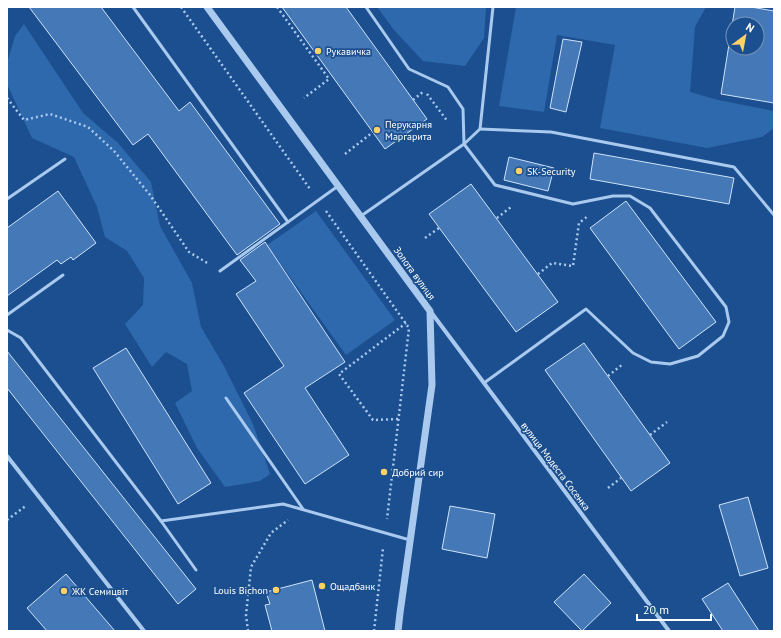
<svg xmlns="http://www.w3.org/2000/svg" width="781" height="638" font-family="'PT Sans',sans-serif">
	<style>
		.green { fill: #2e69ad }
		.building { fill: #4478b7; stroke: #cfe3fa; fill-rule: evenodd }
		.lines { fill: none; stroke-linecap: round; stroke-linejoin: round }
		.path { stroke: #a9c9ee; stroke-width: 2.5; stroke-dasharray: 2 3; stroke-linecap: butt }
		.service { stroke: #a9c9ee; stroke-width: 3 }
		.minor { stroke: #a9c9ee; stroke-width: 4 }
		.tertiary { stroke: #a9c9ee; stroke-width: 7 }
		.poi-dot { fill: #ffd166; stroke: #1b4f8f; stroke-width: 1.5 }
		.labels { text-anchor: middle; stroke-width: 3.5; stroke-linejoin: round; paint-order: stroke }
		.poi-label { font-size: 10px; fill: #fff; stroke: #1b4f8f; text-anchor: start }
		.street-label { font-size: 10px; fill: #fff; stroke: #1b4f8f }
	</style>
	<rect width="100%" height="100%" fill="#1b4f8f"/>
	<g class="green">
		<path d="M 377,7 L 486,7 L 484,38 L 465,66 L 423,61 L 394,30 Z"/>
		<path d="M 516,7 L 706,7 L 695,27 L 690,92 L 718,100 L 774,111 L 774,128 L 762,137 L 707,148 L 600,128 L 615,45 L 557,35 L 544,112 L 499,106 Z"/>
		<path d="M 24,24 L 83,113 L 118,143 L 151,182 L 160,226 L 192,283 L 201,327 L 224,366 L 253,424 L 270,474 L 260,481 L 225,487 L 197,448 L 175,403 L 192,391 L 187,364 L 166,352 L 152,367 L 125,324 L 143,305 L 144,278 L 127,251 L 105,237 L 97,207 L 74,157 L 32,138 L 7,84 L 7,63 L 15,36 Z"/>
		<path d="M 316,211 L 395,320 L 346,355 L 267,245 Z"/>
	</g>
	<g class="building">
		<path d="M 29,7 L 101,7 L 179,111 L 190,102 L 280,224 L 237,255 L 148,134 L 133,145 Z"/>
		<path d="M 282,7 L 346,7 L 427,119 L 385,149 Z"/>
		<path d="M 735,7 L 751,7 L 774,11 L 774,103 L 721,94 ZM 733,24 L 757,24 L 757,48 L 733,48 Z"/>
		<path d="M 563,39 L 582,42 L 566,112 L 550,108 Z"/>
		<path d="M 594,153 L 734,178 L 729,204 L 590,179 Z"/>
		<path d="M 509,157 L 554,168 L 548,191 L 504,180 Z"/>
		<path d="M 471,184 L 558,302 L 516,332 L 429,214 Z"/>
		<path d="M 58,191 L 96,243 L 73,260 L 71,257 L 61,264 L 57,260 L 7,296 L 7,228 Z"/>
		<path d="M 626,201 L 716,322 L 679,349 L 590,228 Z"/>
		<path d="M 265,242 L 345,362 L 305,388 L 349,455 L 305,484 L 244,393 L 284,366 L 236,294 L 256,281 L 240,260 Z"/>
		<path d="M 584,343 L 670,463 L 631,491 L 545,370 Z"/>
		<path d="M 126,348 L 211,483 L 178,504 L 93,368 Z"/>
		<path d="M 7,351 L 196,589 L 178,604 L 7,388 Z"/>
		<path d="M 748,497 L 768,568 L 740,576 L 719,505 Z"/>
		<path d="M 450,506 L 495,514 L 487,558 L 442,549 Z"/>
		<path d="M 66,574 L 115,631 L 47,631 L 27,608 Z"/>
		<path d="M 584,574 L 611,603 L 582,631 L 554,602 Z"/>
		<path d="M 312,580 L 325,631 L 272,631 L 265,605 L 270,604 L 266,592 Z"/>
		<path d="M 728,583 L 759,631 L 723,631 L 702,599 Z"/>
	</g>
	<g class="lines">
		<g class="path">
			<path d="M 181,7 L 310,189"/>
			<path d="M 277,7 L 329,79 L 304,98"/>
			<path d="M 427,94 L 448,122"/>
			<path d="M 7,98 L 24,120 L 50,114 L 88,127 L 114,151 L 150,195 L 189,252 L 209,264"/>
			<path d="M 413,100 L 424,91"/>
			<path d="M 345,154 L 373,132"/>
			<path d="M 326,211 L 409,328 L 387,519"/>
			<path d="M 497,218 L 511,207"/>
			<path d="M 425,238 L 439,228"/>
			<path d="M 538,274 L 552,263 L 573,266 L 579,223 L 588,216"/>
			<path d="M 608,376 L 623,364"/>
			<path d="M 398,419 L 373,420 L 339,374 L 406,323"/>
			<path d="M 650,435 L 667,422"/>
			<path d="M 608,488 L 621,478"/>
			<path d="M 7,520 L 27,505"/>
			<path d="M 248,631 L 246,615 L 251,567 L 271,533 L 288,520"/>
			<path d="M 374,631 L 383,548"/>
		</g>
		<g class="service">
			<path d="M 133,7 L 288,222"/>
			<path d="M 366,7 L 409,69 L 448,87 L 463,109 L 464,144 L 495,185 L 573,204 L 613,196 L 630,196 L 650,208 L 726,307 L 729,322 L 723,336 L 698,356 L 670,364 L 651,362 L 633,353 L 586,309 L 484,383"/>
			<path d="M 480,129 L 551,132 L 734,167 L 774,215"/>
			<path d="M 7,199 L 65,159"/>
			<path d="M 361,216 L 464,144 L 480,129 L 493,7"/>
			<path d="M 220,271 L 338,186"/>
			<path d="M 7,315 L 63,275"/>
			<path d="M 7,330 L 21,338 L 161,521 L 283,504 L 410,540"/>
			<path d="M 226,398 L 303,509"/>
			<path d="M 161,521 L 196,570"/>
		</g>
		<g class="minor">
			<path d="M 431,312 L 669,631"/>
			<path d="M 7,456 L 144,631"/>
		</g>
		<path class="tertiary" d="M 207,7 L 430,311 L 432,385 L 400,613 L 398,631"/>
	</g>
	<g class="poi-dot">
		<circle cx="318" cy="51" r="4"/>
		<circle cx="377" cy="130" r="4"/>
		<circle cx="519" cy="171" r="4"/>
		<circle cx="384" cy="472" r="4"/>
		<circle cx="322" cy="586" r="4"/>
		<circle cx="276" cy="590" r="4"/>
		<circle cx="64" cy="591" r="4"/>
	</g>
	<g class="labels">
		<g class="poi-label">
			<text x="326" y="55">Рукавичка</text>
			<text x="385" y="128">Перукарня<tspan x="385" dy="12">Маргарита</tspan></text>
			<text x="527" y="175">SK-Security</text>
			<text x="392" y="476">Добрий сир</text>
			<text x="330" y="590">Ощадбанк</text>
			<text x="268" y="594" text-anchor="end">Louis Bichon</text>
			<text x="72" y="595">ЖК Семицвіт</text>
		</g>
		<g class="street-label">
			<text transform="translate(415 273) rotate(54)" y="4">Золота вулиця</text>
			<text transform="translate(556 466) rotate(53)" y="4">вулиця Модеста Сосенка</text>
		</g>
	</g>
	<rect width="781" height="638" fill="none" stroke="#ffffff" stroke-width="16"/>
	<g transform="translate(745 36) rotate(32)"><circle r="19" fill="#1b4f8f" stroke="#7695bc"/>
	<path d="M0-3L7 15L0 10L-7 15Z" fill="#ffd166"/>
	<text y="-6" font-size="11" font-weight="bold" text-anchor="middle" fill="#ffffff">N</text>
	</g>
	<path d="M637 614v6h74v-6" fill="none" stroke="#ffffff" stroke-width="2"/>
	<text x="643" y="614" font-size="12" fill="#ffffff" stroke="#1b4f8f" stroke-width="3" paint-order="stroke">20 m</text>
</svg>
